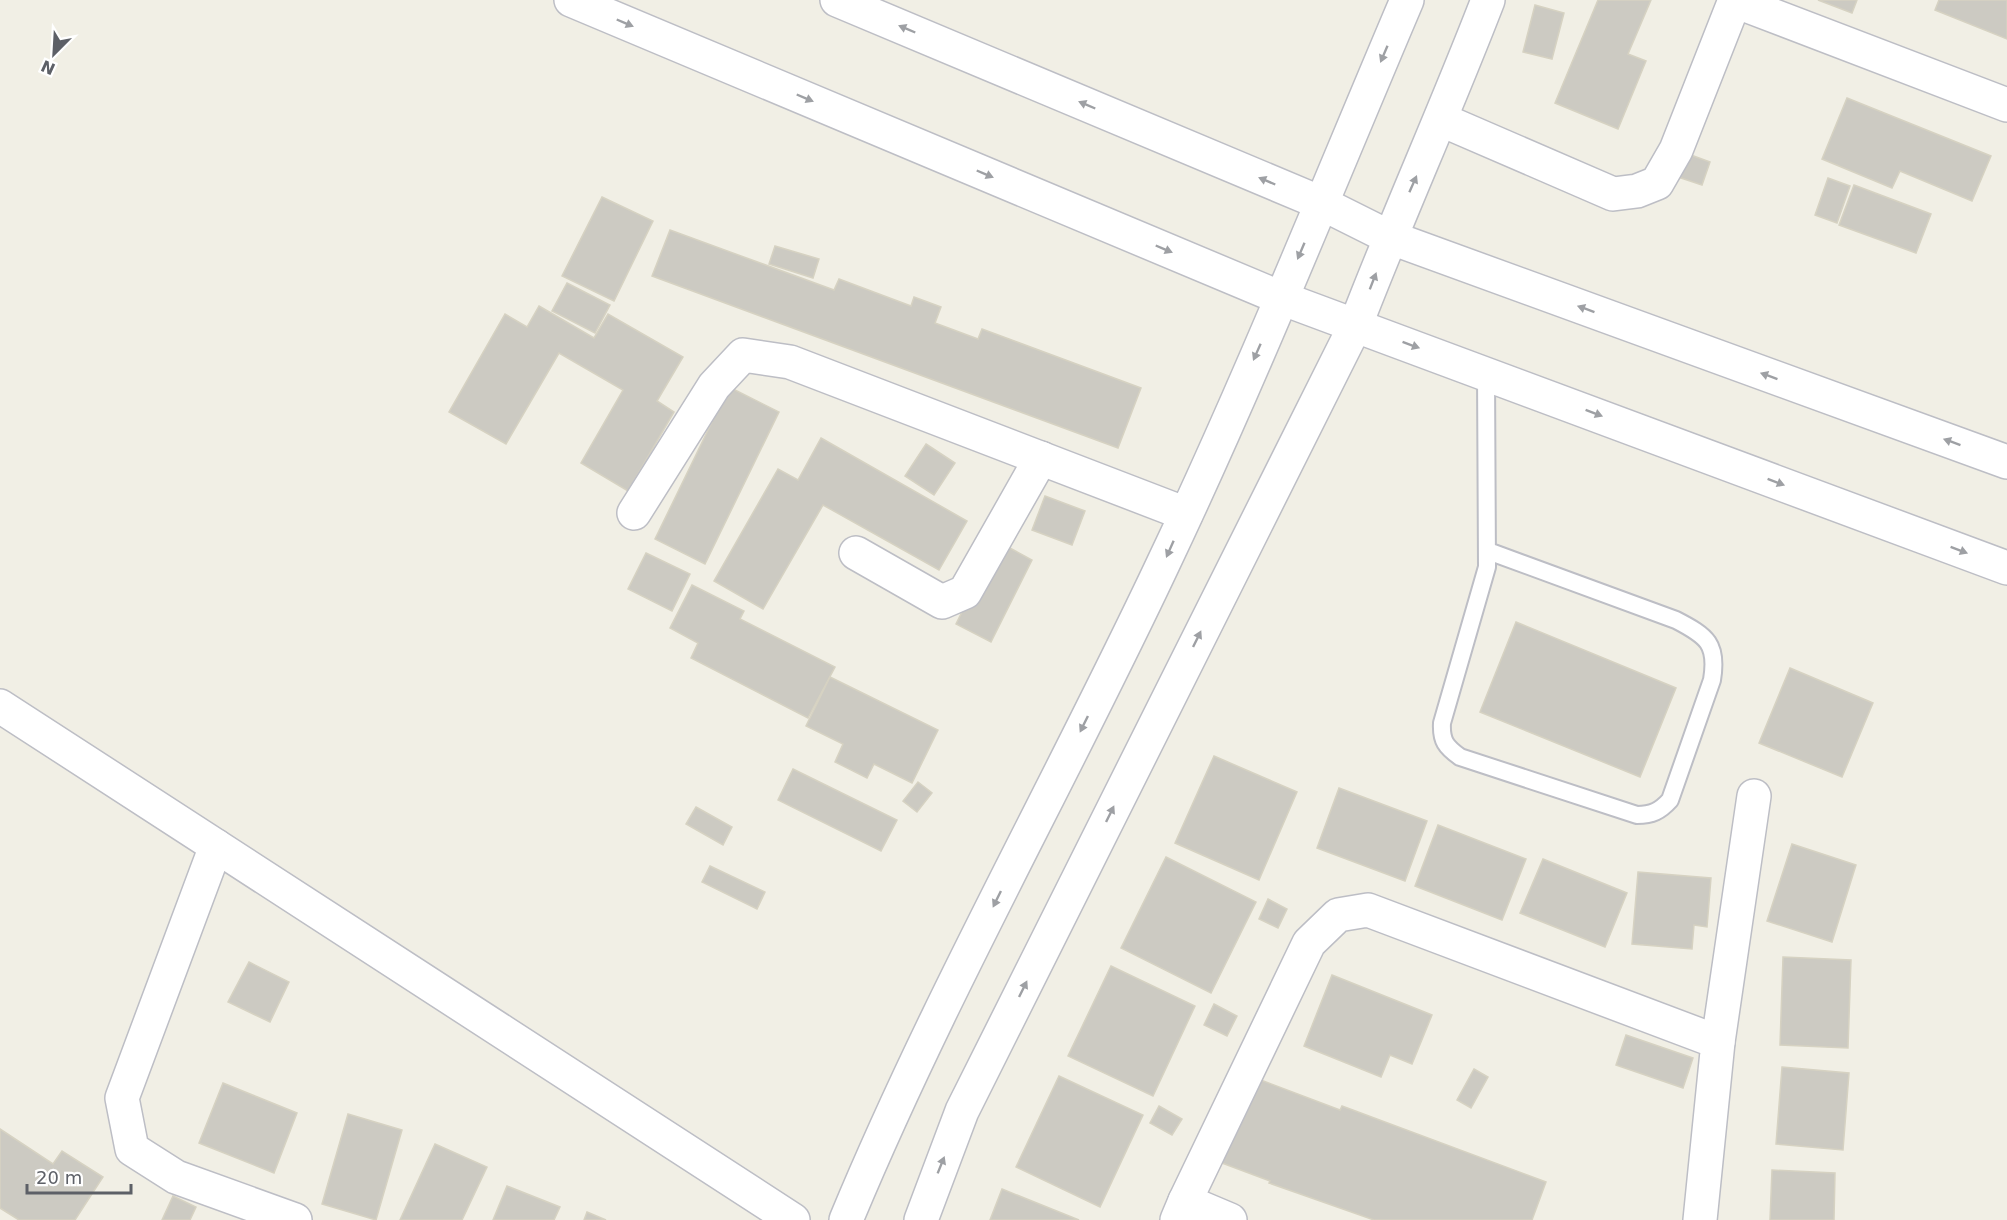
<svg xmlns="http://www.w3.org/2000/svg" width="2007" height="1220" font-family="'DejaVu Sans',sans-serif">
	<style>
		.building { fill: #cccac2; stroke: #d6d2c2; stroke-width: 1.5 }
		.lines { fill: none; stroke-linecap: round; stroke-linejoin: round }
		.service-casing { stroke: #bdbec5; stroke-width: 20 }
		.minor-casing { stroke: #bdbec5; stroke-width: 36 }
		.tertiary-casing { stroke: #bdbec5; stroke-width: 36 }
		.service { stroke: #fff; stroke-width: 16 }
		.minor { stroke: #fff; stroke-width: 33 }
		.tertiary { stroke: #fff; stroke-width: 33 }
		.oneway { fill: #9ea0a4 }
	</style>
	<rect width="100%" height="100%" fill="#f1efe5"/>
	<g class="building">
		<path d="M 1598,0 L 1651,0 L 1628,54 L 1646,61 L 1618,129 L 1555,103 Z"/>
		<path d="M 1818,0 L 1857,0 L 1852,13 Z"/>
		<path d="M 1939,0 L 2007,0 L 2007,39 L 1935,10 Z"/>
		<path d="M 1535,5 L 1564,13 L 1552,59 L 1523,52 Z"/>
		<path d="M 1847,98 L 1991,156 L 1972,201 L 1900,171 L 1892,188 L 1822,159 Z"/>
		<path d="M 1680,151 L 1710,162 L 1702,185 L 1672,175 Z"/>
		<path d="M 1828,178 L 1850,186 L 1837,223 L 1815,215 Z"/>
		<path d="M 1854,185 L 1931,214 L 1916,253 L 1839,225 Z"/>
		<path d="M 602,197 L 653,221 L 614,301 L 562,276 Z"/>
		<path d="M 670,230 L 834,290 L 839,279 L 911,306 L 914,297 L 941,307 L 935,323 L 978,339 L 982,329 L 1141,388 L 1118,448 L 652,276 Z"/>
		<path d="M 775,246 L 819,259 L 813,278 L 769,264 Z"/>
		<path d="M 567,283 L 610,305 L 595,333 L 552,311 Z"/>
		<path d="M 539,306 L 594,338 L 608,314 L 683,357 L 657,401 L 674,412 L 628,491 L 581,463 L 623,390 L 559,353 L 506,444 L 449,412 L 505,314 L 527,327 Z"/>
		<path d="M 729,387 L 779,412 L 705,564 L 655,539 Z"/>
		<path d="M 821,438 L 967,521 L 939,570 L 823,505 L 763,609 L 714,581 L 778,469 L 798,480 Z"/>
		<path d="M 926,444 L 955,463 L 934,495 L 905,476 Z"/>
		<path d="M 1045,496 L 1085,511 L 1072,545 L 1032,530 Z"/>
		<path d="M 997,541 L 1032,560 L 991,642 L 956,624 Z"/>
		<path d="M 646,553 L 690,574 L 672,611 L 628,589 Z"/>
		<path d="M 692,585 L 744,611 L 740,619 L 835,667 L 808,718 L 691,658 L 698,643 L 670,628 Z"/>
		<path d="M 1516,622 L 1676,688 L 1640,777 L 1480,712 Z"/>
		<path d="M 1790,668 L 1873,703 L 1842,777 L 1759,743 Z"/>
		<path d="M 830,677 L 938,730 L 912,783 L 874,764 L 867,778 L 835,762 L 843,744 L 806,726 Z"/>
		<path d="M 1214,756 L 1297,792 L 1259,880 L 1175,843 Z"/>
		<path d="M 793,769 L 897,820 L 881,851 L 778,800 Z"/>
		<path d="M 918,782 L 932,793 L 917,812 L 903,801 Z"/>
		<path d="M 1339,788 L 1427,821 L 1405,881 L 1317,848 Z"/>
		<path d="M 696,807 L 732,827 L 723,845 L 686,824 Z"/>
		<path d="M 1438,825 L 1526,859 L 1502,920 L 1415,886 Z"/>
		<path d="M 1792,844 L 1856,865 L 1832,942 L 1767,921 Z"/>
		<path d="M 1166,857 L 1256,902 L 1211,993 L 1121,948 Z"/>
		<path d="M 1543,859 L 1627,893 L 1605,947 L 1520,913 Z"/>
		<path d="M 710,866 L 765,892 L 757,909 L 702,882 Z"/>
		<path d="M 1638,872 L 1711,878 L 1707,927 L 1694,925 L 1692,949 L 1632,944 Z"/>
		<path d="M 1268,899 L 1287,909 L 1278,928 L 1259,919 Z"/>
		<path d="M 1783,957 L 1851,960 L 1848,1048 L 1780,1045 Z"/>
		<path d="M 249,962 L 289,982 L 270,1022 L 228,1002 Z"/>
		<path d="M 1111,966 L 1195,1006 L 1153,1096 L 1068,1056 Z"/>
		<path d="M 1332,975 L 1432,1015 L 1412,1064 L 1390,1055 L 1381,1077 L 1304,1046 Z"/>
		<path d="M 1214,1004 L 1237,1016 L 1227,1036 L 1204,1025 Z"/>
		<path d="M 1626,1035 L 1693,1058 L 1683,1088 L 1616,1065 Z"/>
		<path d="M 1782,1067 L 1849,1073 L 1843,1150 L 1776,1144 Z"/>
		<path d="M 1474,1069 L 1488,1077 L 1471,1108 L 1457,1100 Z"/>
		<path d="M 1059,1076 L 1143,1115 L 1100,1207 L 1016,1167 Z"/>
		<path d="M 1253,1077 L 1340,1110 L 1342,1106 L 1546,1182 L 1532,1220 L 1374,1220 L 1269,1183 L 1270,1181 L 1222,1163 Z"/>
		<path d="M 223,1083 L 297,1113 L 274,1173 L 199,1143 Z"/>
		<path d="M 1159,1106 L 1182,1119 L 1172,1135 L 1150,1123 Z"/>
		<path d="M 348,1114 L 402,1130 L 376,1220 L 322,1204 Z"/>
		<path d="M 0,1129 L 53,1164 L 62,1151 L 103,1177 L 75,1220 L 19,1220 L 0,1208 Z"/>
		<path d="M 435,1144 L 487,1167 L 462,1220 L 400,1220 Z"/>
		<path d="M 1772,1170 L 1835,1173 L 1834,1220 L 1770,1220 Z"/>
		<path d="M 507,1186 L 560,1207 L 554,1220 L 493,1220 Z"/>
		<path d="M 1002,1189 L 1079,1220 L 990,1220 Z"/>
		<path d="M 173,1196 L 196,1207 L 190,1220 L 162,1220 Z"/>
		<path d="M 587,1212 L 606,1220 L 584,1220 Z"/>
	</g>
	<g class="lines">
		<defs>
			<path id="service" d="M 1486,373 L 1487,567 L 1442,723 C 1441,741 1446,747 1460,757 L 1637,815 C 1652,815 1660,811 1670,800 L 1712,680 C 1718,644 1707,636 1676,620 L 1488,551"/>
			<g id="minor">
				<path d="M 1735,1 L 2007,105"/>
				<path d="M 1442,120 L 1613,194 L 1637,191 L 1657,183 L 1676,150 L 1735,0"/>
				<path d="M 634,513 L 714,386 L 743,355 L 790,362 L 1186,514"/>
				<path d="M 856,553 L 942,602 L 965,592 L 1041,458"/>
				<path d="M 0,706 L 793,1220"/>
				<path d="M 216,846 L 122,1098 L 132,1149 L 176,1177 L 295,1220"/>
				<path d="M 1718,1042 L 1754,796"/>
				<path d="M 1185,1201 L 1309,943 L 1338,915 L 1368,910 L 1718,1042 L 1700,1220"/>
				<path d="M 1177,1220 L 1185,1201 L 1230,1220"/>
			</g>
			<g id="tertiary">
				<path d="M 571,0 L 1281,298 L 2007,568"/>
				<path d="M 837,0 L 1321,203 L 1389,237 L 2007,462"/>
				<path d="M 846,1220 C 939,996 1060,783 1163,564 C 1251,379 1327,188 1407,0"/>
				<path d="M 921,1220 L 962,1111 L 1356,324 C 1398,215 1446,109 1488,0"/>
			</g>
		</defs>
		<use href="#service" class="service-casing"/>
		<use href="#minor" class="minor-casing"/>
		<use href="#tertiary" class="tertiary-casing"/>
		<use href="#service" class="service"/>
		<use href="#minor" class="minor"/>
		<use href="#tertiary" class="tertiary"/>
	</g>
	<defs><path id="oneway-solid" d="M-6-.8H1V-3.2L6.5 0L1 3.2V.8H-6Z" transform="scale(1.5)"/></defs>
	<g class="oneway">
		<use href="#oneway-solid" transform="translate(625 23) rotate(23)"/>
		<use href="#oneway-solid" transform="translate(907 29) rotate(-157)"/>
		<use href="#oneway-solid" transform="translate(1384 54) rotate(113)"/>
		<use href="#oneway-solid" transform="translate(805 98) rotate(23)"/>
		<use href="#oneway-solid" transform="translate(1087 105) rotate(-157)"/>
		<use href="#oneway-solid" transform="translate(985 174) rotate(23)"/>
		<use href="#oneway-solid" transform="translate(1267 181) rotate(-157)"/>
		<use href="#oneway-solid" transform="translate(1413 184) rotate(-66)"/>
		<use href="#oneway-solid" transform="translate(1164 249) rotate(23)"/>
		<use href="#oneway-solid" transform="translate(1301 251) rotate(113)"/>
		<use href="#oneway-solid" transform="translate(1373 281) rotate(-69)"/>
		<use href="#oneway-solid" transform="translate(1586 309) rotate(-160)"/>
		<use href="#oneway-solid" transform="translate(1411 345) rotate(20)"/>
		<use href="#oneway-solid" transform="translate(1257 352) rotate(114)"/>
		<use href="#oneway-solid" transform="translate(1769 376) rotate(-160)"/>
		<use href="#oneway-solid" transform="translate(1594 413) rotate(21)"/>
		<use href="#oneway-solid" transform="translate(1952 442) rotate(-160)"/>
		<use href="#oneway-solid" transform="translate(1776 482) rotate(21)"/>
		<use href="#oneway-solid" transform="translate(1170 549) rotate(114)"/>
		<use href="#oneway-solid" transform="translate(1959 550) rotate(21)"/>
		<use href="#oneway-solid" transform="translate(1197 639) rotate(-64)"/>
		<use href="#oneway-solid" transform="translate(1084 724) rotate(116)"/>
		<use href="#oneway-solid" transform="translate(1110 814) rotate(-64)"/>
		<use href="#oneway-solid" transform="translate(997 899) rotate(116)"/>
		<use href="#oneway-solid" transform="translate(1023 989) rotate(-64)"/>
		<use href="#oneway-solid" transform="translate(941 1165) rotate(-68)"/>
	</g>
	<g transform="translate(54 54) rotate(204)" stroke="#ffffff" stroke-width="4.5" paint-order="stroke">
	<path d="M0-4.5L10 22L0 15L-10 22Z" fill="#5d6067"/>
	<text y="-9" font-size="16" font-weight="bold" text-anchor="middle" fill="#5d6067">N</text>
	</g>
	<path d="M27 1184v9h104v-9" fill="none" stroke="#5d6067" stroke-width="3"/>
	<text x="36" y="1184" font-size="18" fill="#5d6067" stroke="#ffffff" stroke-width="4.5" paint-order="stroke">20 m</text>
</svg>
